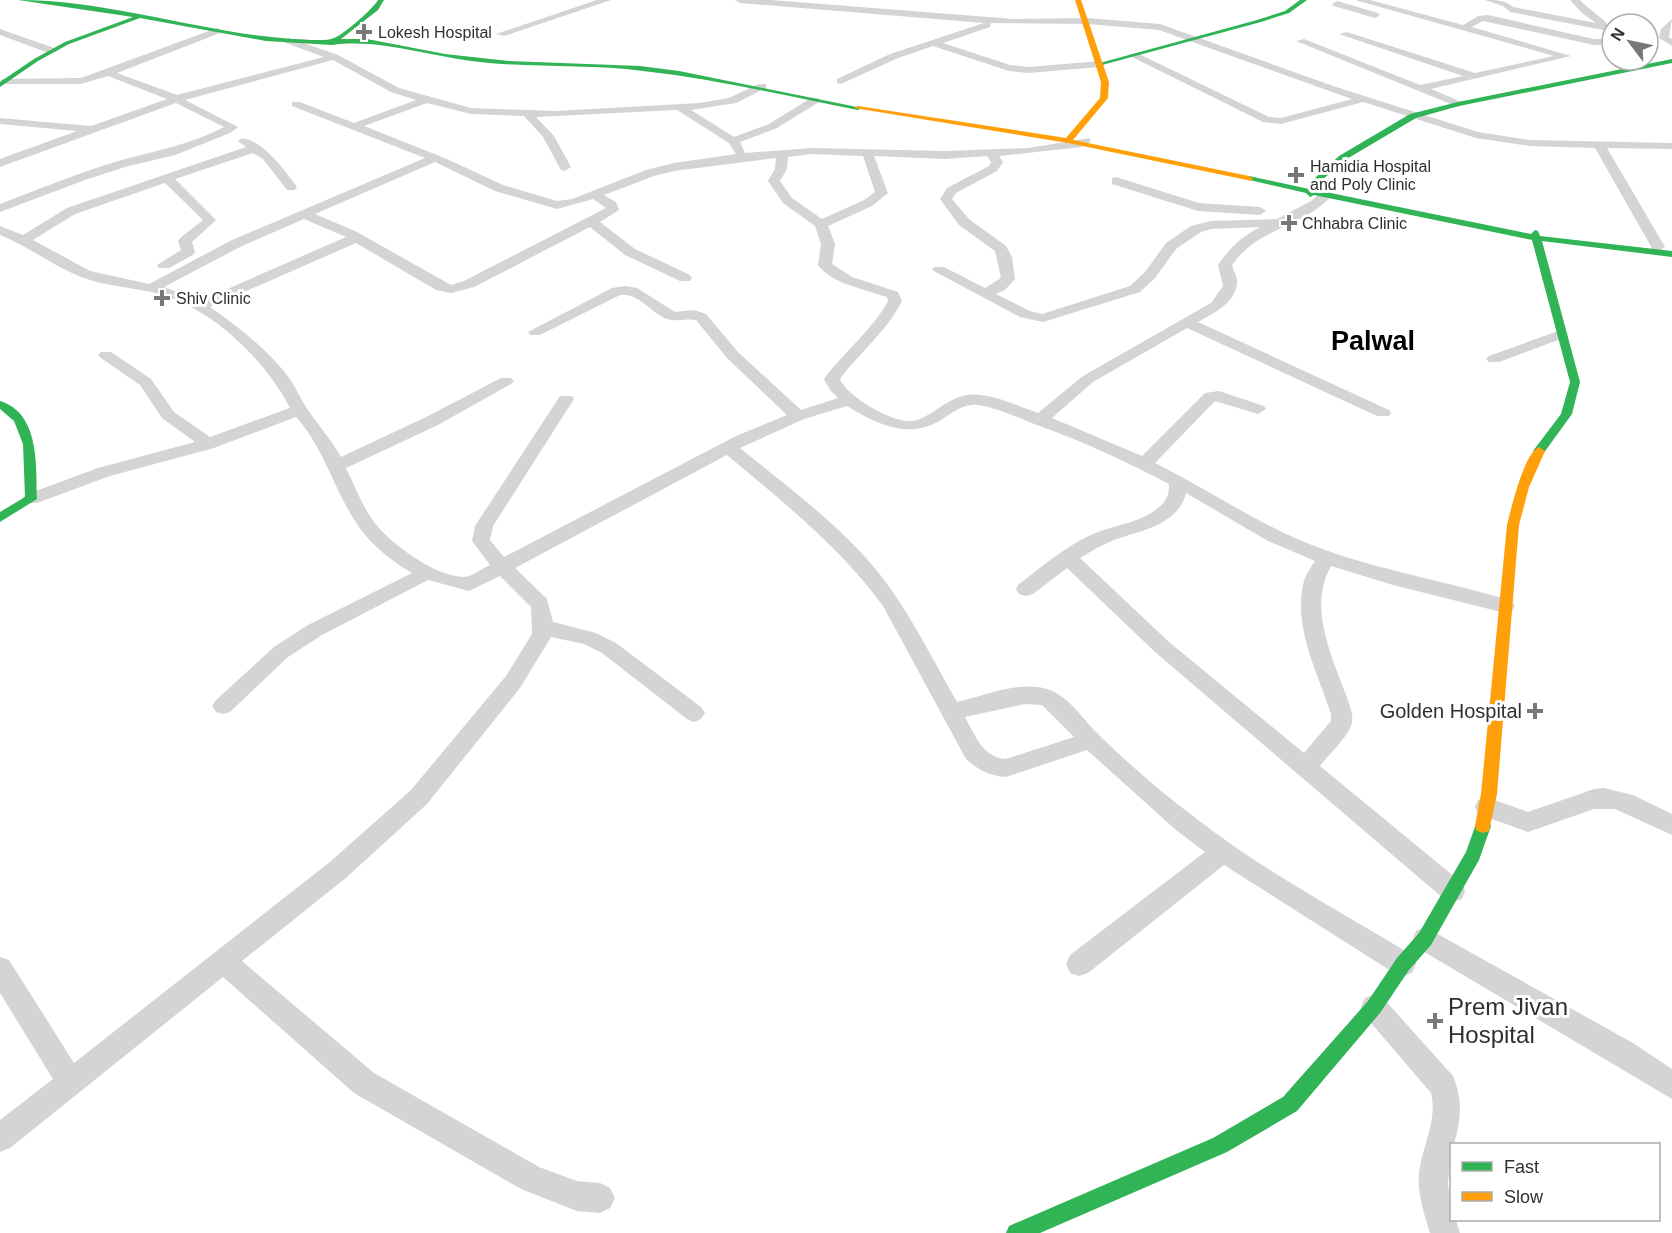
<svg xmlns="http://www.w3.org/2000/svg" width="1672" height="1233" font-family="Arial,sans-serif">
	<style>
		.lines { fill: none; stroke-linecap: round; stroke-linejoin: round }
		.street { fill: #d4d4d4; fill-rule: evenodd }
		.fast { fill: #30b455; fill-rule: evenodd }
		.slow { fill: #ff9f0a; fill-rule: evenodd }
		.poi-dot { fill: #787878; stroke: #fff; stroke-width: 2 }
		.labels { text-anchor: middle; stroke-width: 6; stroke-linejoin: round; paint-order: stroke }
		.far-poi-label { font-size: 16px; fill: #2f2f2f; stroke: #fff; text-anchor: start }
		.poi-label { font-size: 20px; fill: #2f2f2f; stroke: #fff; text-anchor: end }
		.near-poi-label { font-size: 24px; fill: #2f2f2f; stroke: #fff; text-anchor: start }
		.far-town-label { font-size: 27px; font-weight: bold; fill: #000; stroke: #fff }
	</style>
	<rect width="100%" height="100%" fill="#fff"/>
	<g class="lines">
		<g class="street">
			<path d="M 597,0 L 611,0 L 504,36 L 496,34 Z"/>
			<path d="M 735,0 L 771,0 L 1014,19 L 1087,18 L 1160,24 L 1336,87 L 1478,132 L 1530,140 L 1672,143 L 1672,149 L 1607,148 L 1665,247 L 1658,251 L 1653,250 L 1595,148 L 1530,146 L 1476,138 L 1363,102 L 1281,124 L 1263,122 L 1128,55 L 1137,53 L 1269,117 L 1281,118 L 1352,99 L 1159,30 L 1087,24 L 991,23 L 990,27 L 943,43 L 1010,65 L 1029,67 L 1100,61 L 1105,64 L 1100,67 L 1029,73 L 1009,71 L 933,46 L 898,58 L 841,84 L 837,83 L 837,79 L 890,54 L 984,23 L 740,3 Z"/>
			<path d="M 1355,0 L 1370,0 L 1463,25 L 1478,16 L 1488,15 L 1594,39 L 1603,39 L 1612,33 L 1612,41 L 1605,45 L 1594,45 L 1483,21 L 1472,27 L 1571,56 L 1431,89 L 1462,102 L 1463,104 L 1458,107 L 1296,41 L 1304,39 L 1420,85 L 1463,76 L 1339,34 L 1347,32 L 1475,73 L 1554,56 Z"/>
			<path d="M 1485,0 C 1496,0 1506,0 1513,7 L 1596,23 L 1582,13 L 1570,0 L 1580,0 C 1590,11 1605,19 1612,29 L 1608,31 L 1510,12 L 1503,6 Z"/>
			<path d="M 1337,1 L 1378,13 L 1380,15 L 1375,18 L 1334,6 L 1332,4 Z"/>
			<path d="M 1672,19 L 1669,37 L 1672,39 L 1672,46 L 1659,38 L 1661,29 Z"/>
			<path d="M 217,28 L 220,29 L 220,33 L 117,73 L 177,95 L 324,57 L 286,43 L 284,41 L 289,38 L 338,55 L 399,88 L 471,108 L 556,111 L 699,103 L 729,98 L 758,84 L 766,84 L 766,88 L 736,103 L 691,110 L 734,137 L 769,124 L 811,98 L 819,98 L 819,102 L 777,128 L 740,142 L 745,153 L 812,148 L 945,151 L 1028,148 L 1090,138 L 1090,142 L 1081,147 L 999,156 L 1003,162 L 997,171 L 956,193 L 952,199 L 969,219 L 1006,246 L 1012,257 L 1015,279 L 1005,290 L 996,294 L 1030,311 L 1042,314 L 1130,286 L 1145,272 L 1166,243 L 1191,226 L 1211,221 L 1277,219 L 1311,201 L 1323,191 L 1331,191 L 1333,194 C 1306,227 1258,227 1232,265 C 1233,271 1238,277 1237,283 C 1236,303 1212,314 1198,322 L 1389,410 L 1391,413 L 1389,416 L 1377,416 L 1187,328 L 1093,382 L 1052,418 L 1142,456 L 1205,393 L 1219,391 L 1264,406 L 1266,409 L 1258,414 L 1215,401 L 1155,463 C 1210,490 1260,526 1317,547 C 1381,571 1447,581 1512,601 L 1515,606 L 1512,611 L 1505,613 L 1393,585 L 1331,566 C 1308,607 1331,654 1346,695 C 1349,705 1355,715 1351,726 C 1345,740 1329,754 1320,766 L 1462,883 L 1465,891 L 1462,899 L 1453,902 L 1444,899 L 1155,652 L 1067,568 L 1033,594 L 1026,596 L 1019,594 L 1016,589 L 1019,584 C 1043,566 1066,546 1093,534 C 1114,525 1140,523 1158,508 C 1167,501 1169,495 1169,484 C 1125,461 1081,440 1034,424 C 1017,417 997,408 978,405 C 963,403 952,413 941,420 C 909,440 876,424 847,406 L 804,419 L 740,448 C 789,488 843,527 882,577 C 911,615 933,660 957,702 C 984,696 1022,679 1050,690 C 1070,698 1082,718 1097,733 C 1126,762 1160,791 1193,816 C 1260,869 1339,911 1412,955 L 1416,964 L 1412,973 L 1403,976 L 1394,973 L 1224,865 L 1088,973 L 1079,976 L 1070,973 L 1066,964 L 1070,955 L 1205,852 L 1176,830 L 1087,750 L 1006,777 C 990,776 978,770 966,759 L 883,606 C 840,547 783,502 727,455 L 515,568 L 547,599 L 553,622 L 596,633 L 616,643 L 701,707 L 705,713 L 701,719 L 694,722 L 687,719 L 602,653 L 584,644 L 551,637 L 520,688 L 427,804 L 347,877 L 242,961 L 374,1073 L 539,1167 L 577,1181 L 600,1183 L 610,1188 L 615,1198 L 610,1208 L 600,1213 L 577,1211 L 521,1189 L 354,1093 L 223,977 L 10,1148 L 0,1152 L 0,1120 L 53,1079 L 0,993 L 0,957 L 9,960 L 74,1063 L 331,861 L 411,790 L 506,676 L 532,634 L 531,607 L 500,576 L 469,591 L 428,580 L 322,635 L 288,657 L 230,712 L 223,714 L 216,712 L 212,706 L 216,700 L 274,647 L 308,625 L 412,573 C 393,562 375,548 362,531 C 335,495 326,450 296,417 L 214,448 L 110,476 L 37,503 L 25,503 L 22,499 L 25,495 L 98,468 L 195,442 L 162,418 L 140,385 L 101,358 L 98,355 L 101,352 L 111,352 L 151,379 L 174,412 L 210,437 L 290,408 C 266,361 214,310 162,295 C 136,287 107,287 81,277 C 53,266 28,246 0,235 L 0,226 L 23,235 L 67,208 L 246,147 L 238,141 L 240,139 C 259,135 287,173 297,187 L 295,190 L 287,190 L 263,159 L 253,153 L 175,179 L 216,220 L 192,242 L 195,252 L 193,255 L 169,268 L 159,268 L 157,265 L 181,250 L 178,241 L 180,238 L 203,220 L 165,183 L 75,214 L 33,240 L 90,271 L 149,284 L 232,240 L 425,158 L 292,106 L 292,102 L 300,102 L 354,123 L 416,100 L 391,92 L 333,60 L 185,100 L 238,127 L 230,133 L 175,155 L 125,167 L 85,180 L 0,212 L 0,204 C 39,189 78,173 118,161 C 154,151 190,145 224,127 L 176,103 L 0,167 L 0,159 L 77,131 L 0,124 L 0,118 L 91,126 L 167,99 L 108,76 L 81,84 L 6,84 L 1,81 L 2,79 L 81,78 ZM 427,103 L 471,114 L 524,116 L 543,137 L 561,170 L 565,171 L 571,167 L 554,136 L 536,117 L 677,110 L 729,143 L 736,154 L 674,163 L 646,170 L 572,199 L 557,201 L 503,185 L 447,159 L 364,126 ZM 812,154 L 863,156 L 875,192 L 864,200 L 822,219 L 792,198 L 780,181 L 787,169 L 788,157 ZM 874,156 L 945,159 L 987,156 L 991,162 L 989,166 L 947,188 L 940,199 L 959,225 L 995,251 L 1001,278 L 985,288 L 944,267 L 934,267 L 932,270 L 1020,317 L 1043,322 L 1140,292 L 1155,278 L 1176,249 L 1201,232 L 1211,229 L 1260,227 C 1242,236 1230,248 1218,265 L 1223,286 L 1211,303 L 1083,376 L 1038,413 C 1017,406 989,392 967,395 C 946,398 931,418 913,421 C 894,424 847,397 840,379 C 859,353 888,330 902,301 L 898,292 L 852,277 L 832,264 L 835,244 L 828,226 L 872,206 L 888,193 ZM 776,158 L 775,169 L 768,181 L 783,203 L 815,226 L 821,244 L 818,265 C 833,284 858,287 880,295 L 887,297 L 888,301 C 874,328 843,353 824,379 L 830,390 L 838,398 L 801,410 L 738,352 L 706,314 L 694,310 L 675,312 L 637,288 L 625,286 L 612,288 L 528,332 L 530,335 L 540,335 L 620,295 C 640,293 650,313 667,319 C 677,322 686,318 696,320 L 727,358 L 787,415 L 736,436 L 504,557 L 490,540 L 493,526 L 574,399 L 572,396 L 560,396 L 475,526 L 472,541 L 490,565 C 483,568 473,576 465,577 C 435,577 391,544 374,522 C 362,506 355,486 346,468 L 438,425 L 511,384 L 514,381 L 511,378 L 501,378 L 426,417 L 341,457 C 331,439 317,424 306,407 C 300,398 296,388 290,379 C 268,350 240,328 210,307 L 356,243 L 436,290 L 451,293 L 474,287 L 590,227 L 625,255 L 680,281 L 690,281 L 692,278 L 690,275 L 635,249 L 600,222 L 619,210 L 616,202 L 604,195 L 654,176 L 674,171 ZM 435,162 L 495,191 L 557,209 L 593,199 L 606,208 L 464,281 L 451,285 L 357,232 L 315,214 ZM 304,219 L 346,237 L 200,301 L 164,287 L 242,246 ZM 1186,493 L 1268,541 L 1315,561 C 1311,567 1306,574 1304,581 C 1292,625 1318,674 1331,714 L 1331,721 L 1304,753 L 1169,642 L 1080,558 C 1091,551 1102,545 1114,540 C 1139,531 1179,525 1186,493 ZM 1025,704 L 1042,705 L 1074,737 L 1006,759 C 983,758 975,735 965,717 Z"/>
			<path d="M 0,29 L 57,49 L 58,51 L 49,53 L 0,35 Z"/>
			<path d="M 1116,177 L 1199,203 L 1260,207 L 1266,211 L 1260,215 L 1198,211 L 1112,184 L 1112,178 Z"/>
			<path d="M 1561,330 L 1568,334 L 1566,337 L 1499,362 L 1489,362 L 1486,359 L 1489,356 Z"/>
			<path d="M 1604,788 L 1633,795 L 1672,814 L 1672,835 L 1615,809 L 1594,809 L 1528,832 L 1478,814 L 1475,807 L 1478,800 L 1486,797 L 1528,812 L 1594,789 Z"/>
			<path d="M 1425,927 L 1633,1043 L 1672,1069 L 1672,1099 L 1416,947 L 1413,939 L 1416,931 Z"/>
			<path d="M 1374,994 L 1383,998 L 1453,1076 C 1463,1100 1461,1120 1454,1144 L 1452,1144 L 1448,1183 L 1452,1220 L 1456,1220 L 1460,1233 L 1430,1233 C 1424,1213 1417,1193 1419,1173 C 1422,1146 1438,1120 1431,1093 L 1365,1016 L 1361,1007 L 1365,998 Z"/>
		</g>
		<g class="fast">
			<path d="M 18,0 C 111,0 201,33 293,39 C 303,39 325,42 334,38 C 343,35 373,9 378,0 L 384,0 L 378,10 L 341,39 L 367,39 L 445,54 L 509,61 L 640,66 L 679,71 L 862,108 L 858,110 C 787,96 715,79 643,71 C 589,64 534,68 480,62 C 431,57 379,38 332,45 L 266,41 L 140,18 L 69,44 L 38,61 L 0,87 L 0,82 L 34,59 L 65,42 L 133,17 Z"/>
			<path d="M 1300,0 L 1307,0 L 1289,13 L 1261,22 L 1102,65 L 1096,64 L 1257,20 L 1285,11 Z"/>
			<path d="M 1672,59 L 1672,63 L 1459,106 L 1416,118 L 1345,160 L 1321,181 L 1316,190 L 1531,234 L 1535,230 L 1538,231 L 1540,236 L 1672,251 L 1672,257 L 1542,241 L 1580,382 L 1572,414 L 1543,454 L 1539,455 L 1533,451 L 1561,414 L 1570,382 L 1532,240 L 1314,195 L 1310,197 L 1306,193 L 1245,179 L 1249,176 L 1309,189 L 1315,178 L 1339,156 L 1410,114 L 1458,102 Z"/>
			<path d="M 0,401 C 40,413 36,466 37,499 L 0,522 L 0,512 L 25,497 L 23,444 L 14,421 L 0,409 Z"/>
			<path d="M 1483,819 L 1489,821 L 1491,826 L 1479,860 L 1431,945 L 1409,970 L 1380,1013 L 1297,1111 L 1227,1152 L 1040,1233 L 1006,1233 L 1009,1226 L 1213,1138 L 1283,1097 L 1368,1001 L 1397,958 L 1419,933 L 1466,852 L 1477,821 Z"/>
		</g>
		<g class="slow">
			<path d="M 1075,0 L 1081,0 L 1109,82 L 1108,98 L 1073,140 L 1249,176 L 1253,179 L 1252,181 L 1068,143 L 854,108 L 858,106 L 1066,138 L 1100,98 L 1101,82 Z"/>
			<path d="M 1539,447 L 1545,451 L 1529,487 L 1519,525 L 1497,794 L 1489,831 L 1483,833 L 1477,831 L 1475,826 L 1481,794 L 1507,525 C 1511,509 1524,453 1539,447 Z"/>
		</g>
	</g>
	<g class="poi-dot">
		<path d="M361 23h6v6h6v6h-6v6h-6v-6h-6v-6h6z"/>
		<path d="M1293 166h6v6h6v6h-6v6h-6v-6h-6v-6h6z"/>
		<path d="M1286 214h6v6h6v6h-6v6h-6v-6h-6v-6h6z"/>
		<path d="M159 289h6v6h6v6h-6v6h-6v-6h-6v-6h6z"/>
		<path d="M1532 702h6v6h6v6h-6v6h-6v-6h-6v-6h6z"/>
		<path d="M1432 1012h6v6h6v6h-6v6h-6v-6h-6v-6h6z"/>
	</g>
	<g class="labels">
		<g class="far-poi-label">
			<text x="378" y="38">Lokesh Hospital</text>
			<text x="1310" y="172">Hamidia Hospital<tspan x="1310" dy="18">and Poly Clinic</tspan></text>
			<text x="1302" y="229">Chhabra Clinic</text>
			<text x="176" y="304">Shiv Clinic</text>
		</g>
		<g class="poi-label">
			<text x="1522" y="718">Golden Hospital</text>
		</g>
		<g class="near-poi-label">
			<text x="1448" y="1015">Prem Jivan<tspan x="1448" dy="28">Hospital</tspan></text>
		</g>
		<g class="far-town-label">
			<text x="1373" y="350">Palwal</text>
		</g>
	</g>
	<rect x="1450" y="1143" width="210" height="78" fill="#ffffff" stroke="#acacac" stroke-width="1.5"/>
	<rect x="1462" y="1162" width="30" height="9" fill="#30b455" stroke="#acacac" stroke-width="1.5"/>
	<text x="1504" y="1173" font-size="18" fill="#2f2f2f">Fast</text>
	<rect x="1462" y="1192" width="30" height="9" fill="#ff9f0a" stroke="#acacac" stroke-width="1.5"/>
	<text x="1504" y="1203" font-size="18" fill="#2f2f2f">Slow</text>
	<g transform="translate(1630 42) rotate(302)"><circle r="28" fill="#ffffff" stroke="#acacac" stroke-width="1.5"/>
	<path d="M0-4.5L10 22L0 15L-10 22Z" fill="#787878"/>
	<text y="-9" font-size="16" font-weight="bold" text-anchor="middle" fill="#2f2f2f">N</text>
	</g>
</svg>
